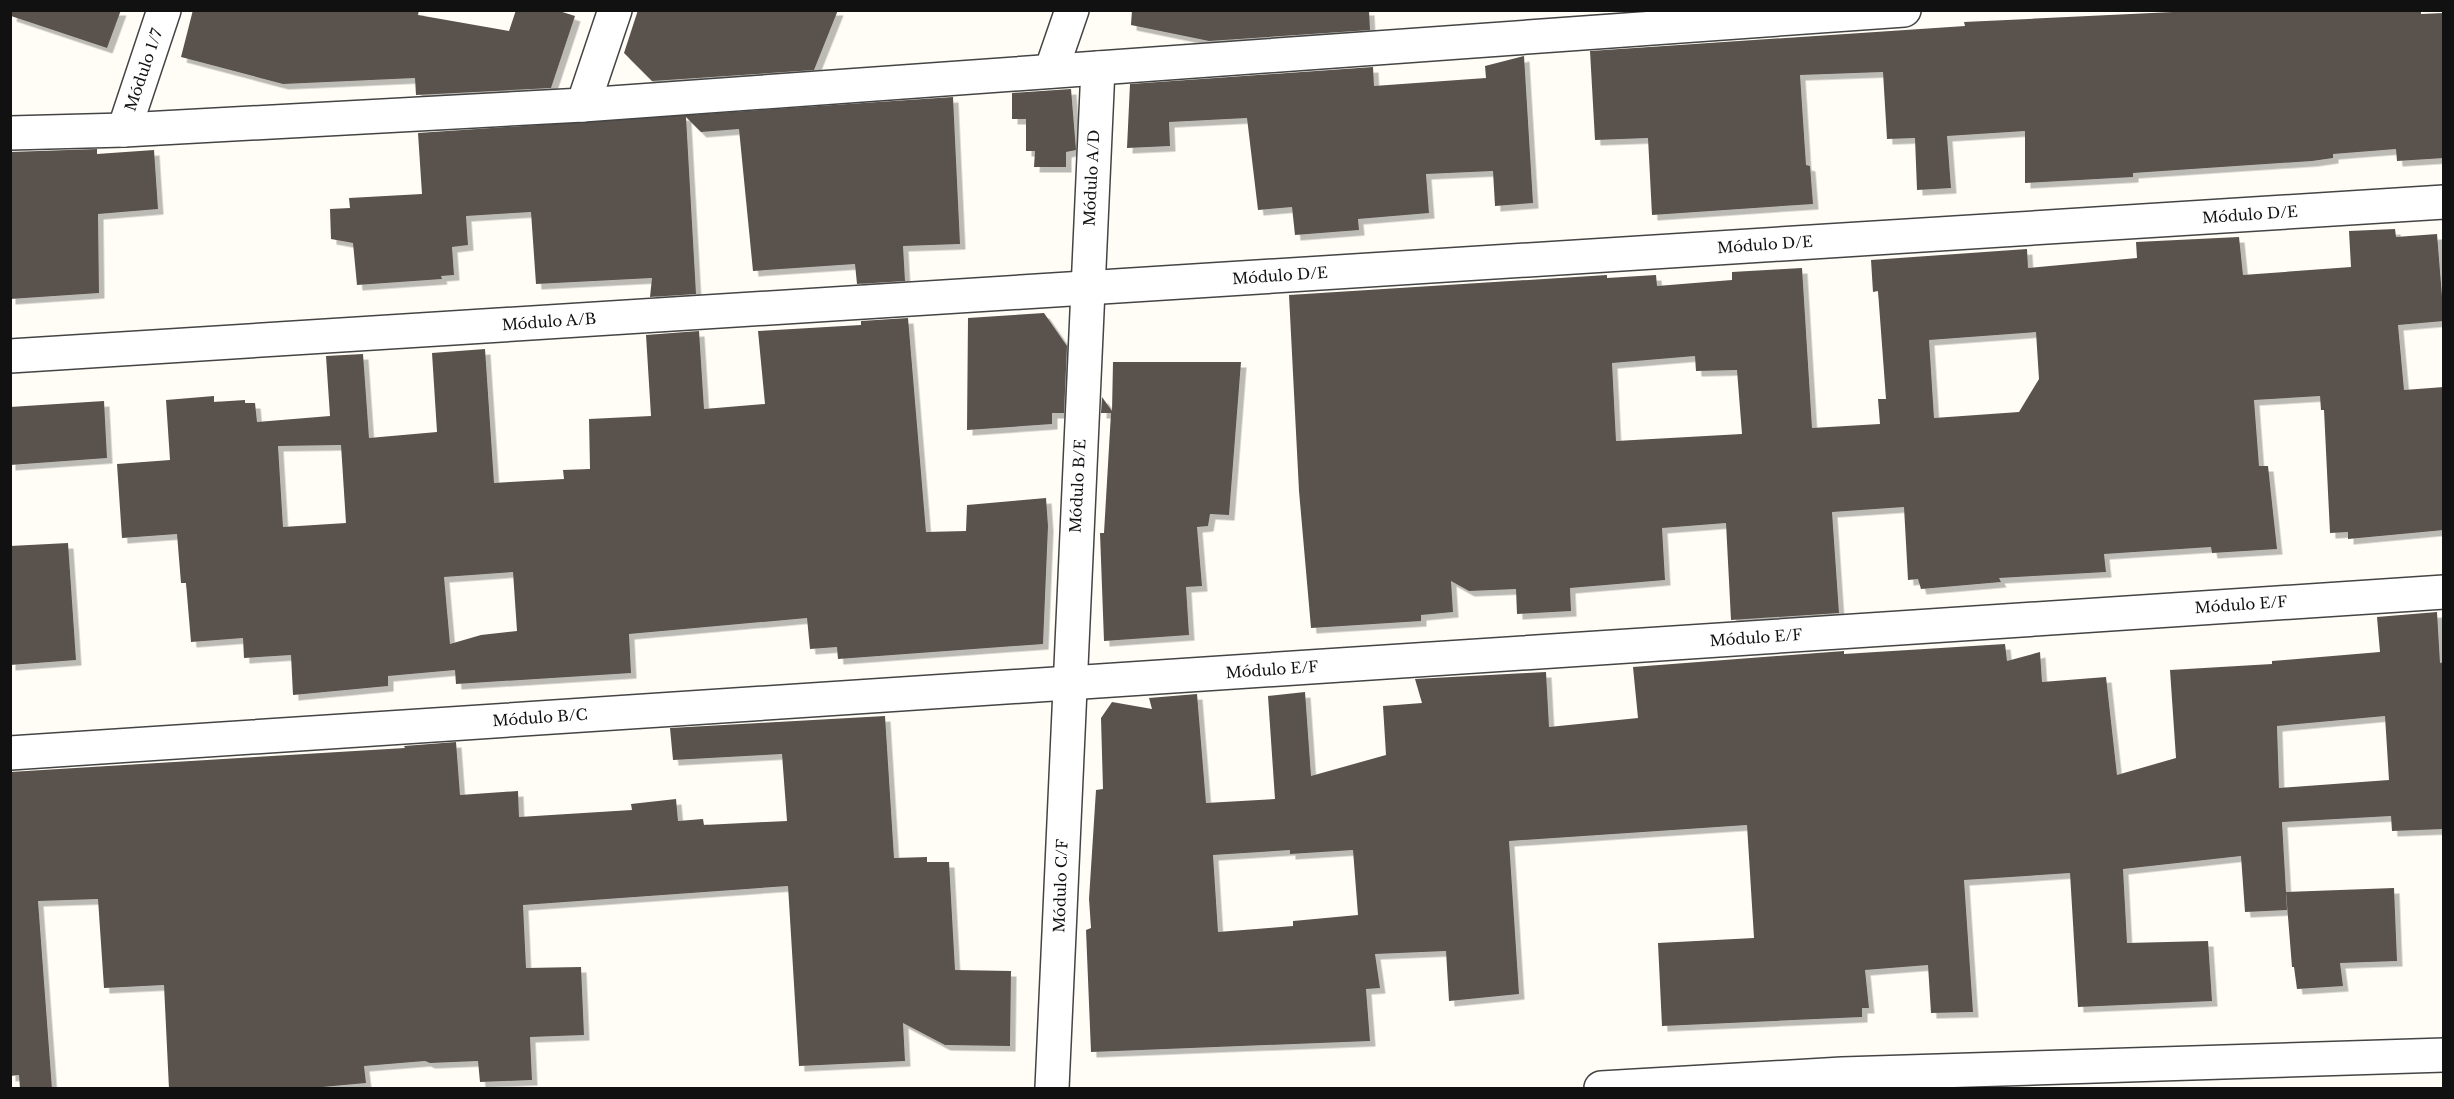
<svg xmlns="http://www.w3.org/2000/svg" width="2454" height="1099" font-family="'Libre Baskerville',serif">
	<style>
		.building { fill: #5a524d; fill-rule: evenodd; filter: url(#shadow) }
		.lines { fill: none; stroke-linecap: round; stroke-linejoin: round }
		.minor-casing { stroke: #444; stroke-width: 36 }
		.minor { stroke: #fff; stroke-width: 33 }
		.labels { text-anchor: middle; stroke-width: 6; stroke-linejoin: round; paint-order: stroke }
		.street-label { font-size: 15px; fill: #111; stroke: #fff }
	</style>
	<defs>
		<filter id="shadow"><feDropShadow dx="5.5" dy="5.5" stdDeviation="0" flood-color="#0004"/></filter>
	</defs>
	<rect width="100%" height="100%" fill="#fffdf5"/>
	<g class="building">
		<path d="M 12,10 L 121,10 L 107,48 L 11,16 Z"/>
		<path d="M 193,10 L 419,10 L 418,15 L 509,31 L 516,10 L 556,10 L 575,16 L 551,88 L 416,95 L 415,78 L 283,84 L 181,57 Z"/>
		<path d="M 638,10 L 838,10 L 814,70 L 652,81 L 624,53 Z"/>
		<path d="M 1132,10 L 1369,10 L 1370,30 L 1209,41 L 1131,25 Z"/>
		<path d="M 2215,10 L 2421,10 L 2421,14 L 2444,13 L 2444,158 L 2397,161 L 2396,149 L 2333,154 L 2333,158 L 2312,161 L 2133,173 L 2133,177 L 2025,183 L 2025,131 L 1947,136 L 1951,188 L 1917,190 L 1915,138 L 1887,139 L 1883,72 L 1800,75 L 1806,165 L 1810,166 L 1813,204 L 1652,215 L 1648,138 L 1595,140 L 1590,51 L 1965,26 L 1964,22 Z"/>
		<path d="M 1524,56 L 1533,203 L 1495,206 L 1493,171 L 1426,174 L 1429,213 L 1358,219 L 1359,230 L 1295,235 L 1292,207 L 1258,210 L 1247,118 L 1169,122 L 1170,146 L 1127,148 L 1130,84 L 1373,67 L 1374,86 L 1486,78 L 1485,66 Z"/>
		<path d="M 1071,89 L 1076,150 L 1066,152 L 1066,167 L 1034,167 L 1035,151 L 1026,151 L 1026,119 L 1012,119 L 1012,93 Z"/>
		<path d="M 953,97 L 960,244 L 903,246 L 905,281 L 857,284 L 855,264 L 753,271 L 739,129 L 701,132 L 686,117 L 696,294 L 650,297 L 652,278 L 536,284 L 531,212 L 466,216 L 468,245 L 452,247 L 454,275 L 441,276 L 442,279 L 357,285 L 353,243 L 331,239 L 330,209 L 350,208 L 349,198 L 422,194 L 418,133 Z"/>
		<path d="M 97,149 L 97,154 L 154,150 L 158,209 L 98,214 L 99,293 L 10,299 L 10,152 Z"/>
		<path d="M 2395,229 L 2396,237 L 2437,234 L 2444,321 L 2398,325 L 2404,390 L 2444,387 L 2444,530 L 2348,539 L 2348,532 L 2330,533 L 2324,410 L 2321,410 L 2320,396 L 2254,400 L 2259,466 L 2268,466 L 2277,549 L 2212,553 L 2211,547 L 2104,554 L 2106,572 L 1999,578 L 2001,582 L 1921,589 L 1918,579 L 1908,580 L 1904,507 L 1832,512 L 1839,613 L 1731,620 L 1726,523 L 1662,528 L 1665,580 L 1570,588 L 1571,611 L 1517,614 L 1516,589 L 1469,591 L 1451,581 L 1453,612 L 1421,615 L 1421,621 L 1311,628 L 1299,491 L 1289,295 L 1607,275 L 1607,278 L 1656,275 L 1657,286 L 1732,280 L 1732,272 L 1802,268 L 1812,428 L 1880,424 L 1878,399 L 1886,399 L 1878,291 L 1873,292 L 1871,260 L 2027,249 L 2028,268 L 2137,258 L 2136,242 L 2239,237 L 2243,275 L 2351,267 L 2349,231 ZM 2036,332 L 2039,379 L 2019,412 L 1934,418 L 1929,340 ZM 1695,356 L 1696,371 L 1737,370 L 1742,434 L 1616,441 L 1612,363 Z"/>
		<path d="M 1044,313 L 1067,346 L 1064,413 L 1052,413 L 1052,424 L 967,430 L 968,318 Z"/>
		<path d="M 908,318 L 926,532 L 966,531 L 967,505 L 1046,498 L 1048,526 L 1043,644 L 838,659 L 837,647 L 810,649 L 807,618 L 629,634 L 631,673 L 456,684 L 455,670 L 388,676 L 388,686 L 293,695 L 291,655 L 244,658 L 243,638 L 191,642 L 186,583 L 181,583 L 177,534 L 122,538 L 117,464 L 170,460 L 166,400 L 214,396 L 214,402 L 245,400 L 245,403 L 255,403 L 257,422 L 330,416 L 326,356 L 363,354 L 369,438 L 437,432 L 432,353 L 485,349 L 494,483 L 564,479 L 563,470 L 590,469 L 589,419 L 651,416 L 646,335 L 699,331 L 704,409 L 765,404 L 758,331 L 861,325 L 861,321 ZM 341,445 L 346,523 L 283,527 L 278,446 ZM 513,572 L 517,631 L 481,635 L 450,644 L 444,577 Z"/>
		<path d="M 1113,362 L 1241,362 L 1229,515 L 1210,514 L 1208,526 L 1197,527 L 1202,586 L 1186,587 L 1189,635 L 1104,641 L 1100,533 L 1104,533 L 1111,413 L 1101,413 L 1102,397 L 1112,411 Z"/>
		<path d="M 104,401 L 107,458 L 10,465 L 10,407 Z"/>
		<path d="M 68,543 L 76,660 L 10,665 L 10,546 Z"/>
		<path d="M 2437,612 L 2440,663 L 2444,662 L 2444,829 L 2392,831 L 2391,816 L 2282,822 L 2287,910 L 2245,912 L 2241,856 L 2123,869 L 2127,943 L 2208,941 L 2212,1001 L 2078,1007 L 2070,873 L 1964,880 L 1973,1012 L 1931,1013 L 1928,965 L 1865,970 L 1869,1008 L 1862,1008 L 1862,1017 L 1662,1026 L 1658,943 L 1754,938 L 1747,825 L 1509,841 L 1519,994 L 1449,1001 L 1446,951 L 1375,954 L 1380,988 L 1366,989 L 1370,1041 L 1091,1052 L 1086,930 L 1091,928 L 1089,899 L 1096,790 L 1103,789 L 1101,718 L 1112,702 L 1152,709 L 1149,698 L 1197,694 L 1206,803 L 1275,799 L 1268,696 L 1305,692 L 1311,776 L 1386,755 L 1383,706 L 1422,703 L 1415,679 L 1546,672 L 1549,727 L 1638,718 L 1633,667 L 1844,651 L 1844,654 L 2005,644 L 2007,661 L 2040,652 L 2042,682 L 2106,677 L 2117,775 L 2176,758 L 2170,670 L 2272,664 L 2272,661 L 2380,652 L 2377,617 ZM 2385,716 L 2389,780 L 2279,788 L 2277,726 ZM 1290,850 L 1290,854 L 1353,850 L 1358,915 L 1293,921 L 1293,926 L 1218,932 L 1213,855 Z"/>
		<path d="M 885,716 L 894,858 L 927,857 L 927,862 L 949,862 L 955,970 L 1011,971 L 1010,1046 L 945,1045 L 903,1023 L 905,1061 L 799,1066 L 788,886 L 523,905 L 526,968 L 581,967 L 584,1035 L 530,1037 L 532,1080 L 480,1082 L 478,1061 L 430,1063 L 425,1061 L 364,1066 L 366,1083 L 301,1089 L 169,1089 L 164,985 L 104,988 L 98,899 L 38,901 L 52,1089 L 20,1089 L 19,1075 L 10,1076 L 10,772 L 405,748 L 404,746 L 456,742 L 460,795 L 518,791 L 519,817 L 632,810 L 631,804 L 676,799 L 678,821 L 703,819 L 704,825 L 787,821 L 782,754 L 673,760 L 670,728 Z"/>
		<path d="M 2394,888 L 2397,961 L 2340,963 L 2343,986 L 2297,989 L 2294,967 L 2292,967 L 2286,892 Z"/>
	</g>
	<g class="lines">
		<defs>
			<g id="minor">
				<path d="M 1051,71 L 1072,10"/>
				<path d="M 583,105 L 615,10"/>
				<path d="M 124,130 L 164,10"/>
				<path d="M 10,133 L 124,130 L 583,105 L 1904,10"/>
				<path d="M 10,356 L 2444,202"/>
				<path d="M 10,753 L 2444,592"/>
				<path d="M 1052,1088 L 1098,68"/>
				<path d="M 1601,1088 L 1842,1074 L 2444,1055"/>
			</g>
		</defs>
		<use href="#minor" class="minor-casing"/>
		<use href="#minor" class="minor"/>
	</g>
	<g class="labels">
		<g class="street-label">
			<text transform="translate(144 70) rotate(-71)" y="5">Módulo 1/7</text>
			<text transform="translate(1092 178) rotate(-87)" y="5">Módulo A/D</text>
			<text transform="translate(2250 215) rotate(-4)" y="5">Módulo D/E</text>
			<text transform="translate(1765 245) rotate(-4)" y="5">Módulo D/E</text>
			<text transform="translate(1280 276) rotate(-4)" y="5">Módulo D/E</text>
			<text transform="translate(549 322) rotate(-4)" y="5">Módulo A/B</text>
			<text transform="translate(1078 486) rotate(-87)" y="5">Módulo B/E</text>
			<text transform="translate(2241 605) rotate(-4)" y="5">Módulo E/F</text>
			<text transform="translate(1756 638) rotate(-4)" y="5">Módulo E/F</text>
			<text transform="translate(1272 670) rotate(-4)" y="5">Módulo E/F</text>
			<text transform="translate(540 718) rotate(-4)" y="5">Módulo B/C</text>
			<text transform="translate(1061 886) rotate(-88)" y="5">Módulo C/F</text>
		</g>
	</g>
	<rect width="2454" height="1099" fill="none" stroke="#111111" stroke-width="24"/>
</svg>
